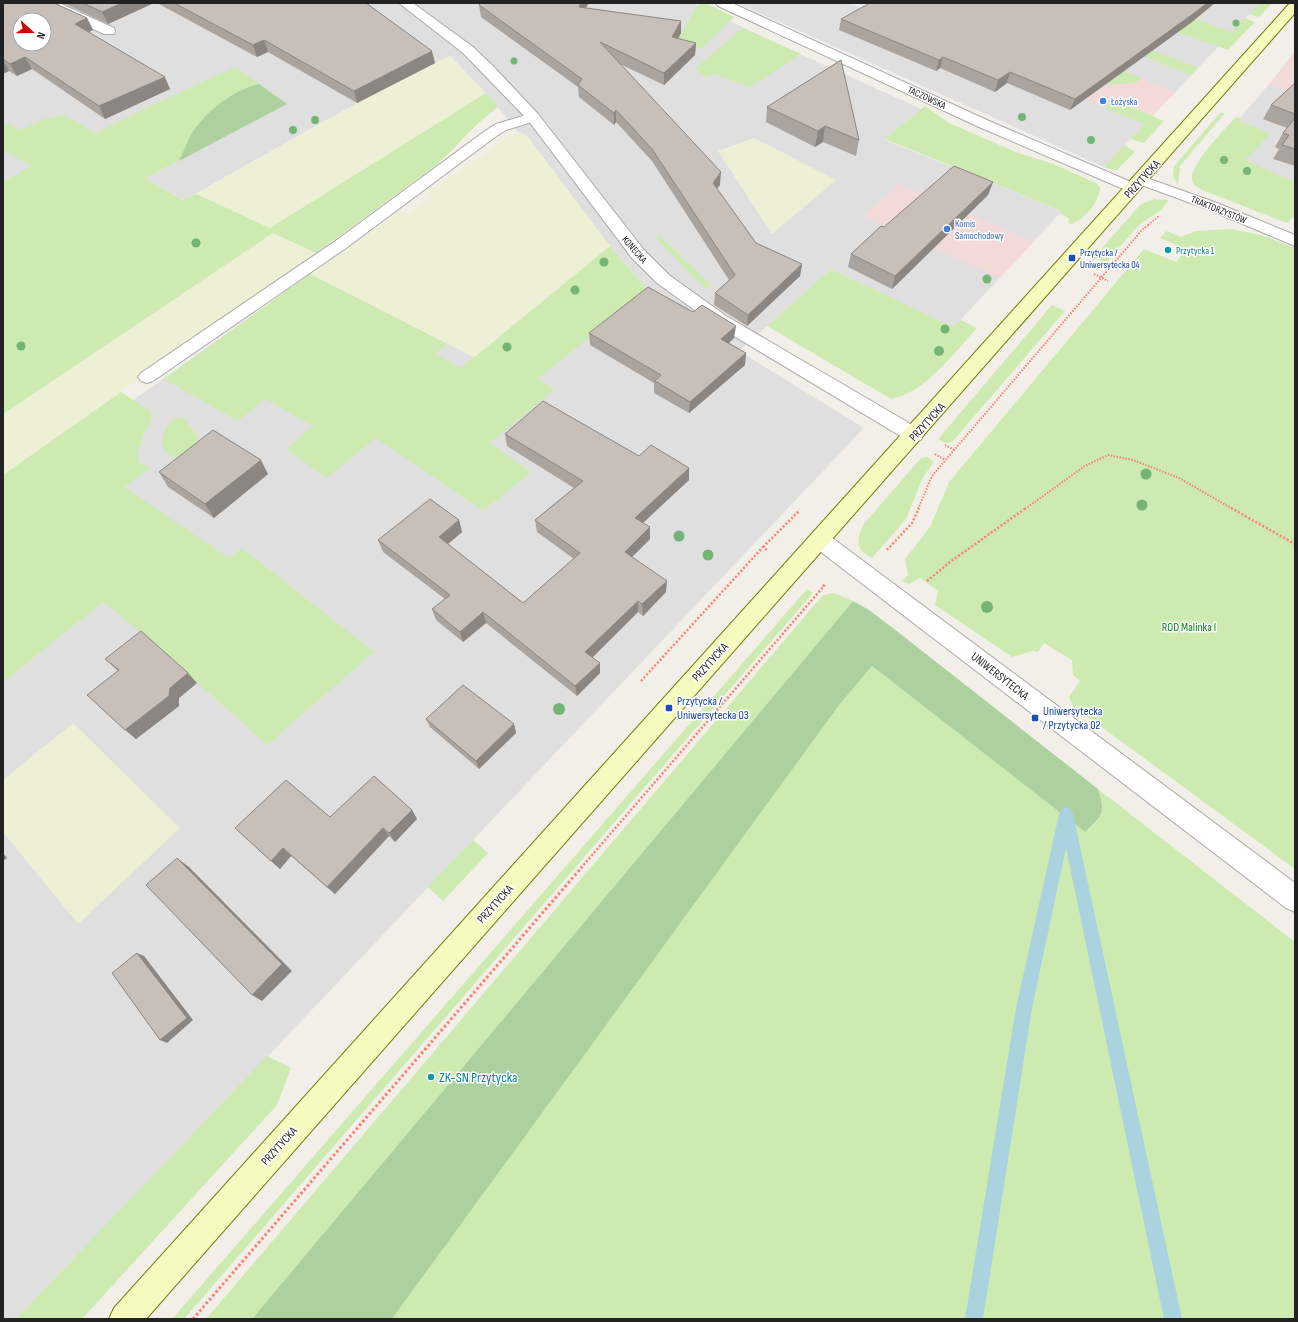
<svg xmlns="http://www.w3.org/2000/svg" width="1298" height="1322" font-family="'Sofia Sans Condensed',sans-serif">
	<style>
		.residential { fill: #e0dfdf; fill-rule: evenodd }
		.commercial { fill: #f2dad9 }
		.farmland { fill: #eef0d5 }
		.grass { fill: #cdebb0 }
		.forest { fill: #add19e }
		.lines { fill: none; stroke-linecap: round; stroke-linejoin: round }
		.stream { fill: #aad3df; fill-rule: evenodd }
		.lane-casing { stroke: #a9a9a9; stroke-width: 2 }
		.street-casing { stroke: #a9a9a9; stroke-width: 2 }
		.secondary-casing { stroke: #707d05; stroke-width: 2 }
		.path-far3 { stroke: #fa8072; stroke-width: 1.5; stroke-dasharray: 1.5 1.5; stroke-linecap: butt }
		.path-far2 { stroke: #fa8072; stroke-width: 2; stroke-dasharray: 1.5 1.5; stroke-linecap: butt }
		.path-far1 { stroke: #fa8072; stroke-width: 2.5; stroke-dasharray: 2 2; stroke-linecap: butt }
		.path { stroke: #fa8072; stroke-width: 3; stroke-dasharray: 2.5 2.5; stroke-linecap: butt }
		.lane { fill: #fff; fill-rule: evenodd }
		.street { fill: #fff; fill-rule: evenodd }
		.secondary { fill: #f7fabf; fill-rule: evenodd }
		.tree { fill: #74b475 }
		.wall { fill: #aba49e }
		.shaded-wall { fill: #8b8681 }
		.building { fill: #c7bfb8; stroke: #8b8681; fill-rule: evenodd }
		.shop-dot { fill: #3f7fe0; stroke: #fff; stroke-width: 1.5 }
		.culture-dot { fill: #0f9aa8; stroke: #fff; stroke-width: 1.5 }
		.transit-dot { fill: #1a4fb4; stroke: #fff; stroke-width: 1.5 }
		.labels { text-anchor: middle; stroke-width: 3; stroke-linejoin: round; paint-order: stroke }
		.far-street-label { font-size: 10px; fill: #222; stroke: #fff }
		.far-shop-label { font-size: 10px; fill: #366cbe; stroke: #fff; text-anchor: start }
		.far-culture-label { font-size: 10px; fill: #0d838f; stroke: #fff; text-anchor: start }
		.far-transit-label { font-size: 10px; fill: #164399; stroke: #fff; text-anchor: start }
		.street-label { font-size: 12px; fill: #222; stroke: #fff }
		.park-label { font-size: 12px; fill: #0c8416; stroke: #fff }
		.transit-label { font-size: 12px; fill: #164399; stroke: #fff; text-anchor: start }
		.near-culture-label { font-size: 14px; fill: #0d838f; stroke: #fff; text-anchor: start }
	</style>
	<rect width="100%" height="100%" fill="#f2efe9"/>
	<g class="residential">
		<path d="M 3,3 L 693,3 L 767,39 L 921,109 L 885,140 L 1062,211 L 953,328 L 831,269 L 739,351 L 864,428 L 137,1194 L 16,1319 L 3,1319 L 3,493 L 310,274 L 474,357 L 647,290 L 610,246 L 526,135 L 518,132 L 486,93 L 450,56 L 339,113 L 184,200 L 145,178 L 287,104 L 235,68 L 3,182 ZM 20,20 L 44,20 L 44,44 L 20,44 Z"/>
		<path d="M 737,3 L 850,3 L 867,10 L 878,3 L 1253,3 L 1258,5 L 1104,167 Z"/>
		<path d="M 1269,84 L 1295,94 L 1295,217 L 1210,180 L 1202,163 Z"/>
	</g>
	<g class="commercial">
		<path d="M 1293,54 L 1295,55 L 1295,94 L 1269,84 Z"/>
		<path d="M 1142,78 L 1176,92 L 1144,124 L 1084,99 L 1105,85 L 1135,83 Z"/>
		<path d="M 899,184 L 970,214 L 1034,242 L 1000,278 L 862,216 Z"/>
	</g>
	<g class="farmland">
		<path d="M 450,56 L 486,93 L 270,228 L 196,194 L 339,113 Z"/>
		<path d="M 518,132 L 526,135 L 610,246 L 474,357 L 310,274 L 400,211 L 409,213 L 432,197 L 427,193 L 512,134 Z"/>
		<path d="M 754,138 L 836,180 L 772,234 L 718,151 Z"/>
		<path d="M 273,233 L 316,253 L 121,391 L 134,400 L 3,493 L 3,414 Z"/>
		<path d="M 73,723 L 180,828 L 78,924 L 3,832 L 3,780 Z"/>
	</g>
	<g class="grass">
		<path d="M 699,3 L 705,3 L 734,17 L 701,49 L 676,42 Z"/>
		<path d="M 1253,3 L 1272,3 L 1259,17 L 1249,14 L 1258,5 Z"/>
		<path d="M 1181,14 L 1232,32 L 1245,18 L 1255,22 L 1228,50 L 1165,28 Z"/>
		<path d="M 743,28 L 801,54 L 750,87 L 714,74 L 707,77 L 694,69 Z"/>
		<path d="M 1152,50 L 1198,68 L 1191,75 L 1143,56 Z"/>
		<path d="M 235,67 L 287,104 L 145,178 L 183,200 L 196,194 L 270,228 L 486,93 L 498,107 C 474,124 457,147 435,166 L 316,253 L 273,233 L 3,414 L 3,182 L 31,166 L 3,150 L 3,126 L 9,124 L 20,130 L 47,118 L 64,115 L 96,133 L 148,107 Z"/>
		<path d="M 1124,71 L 1142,78 L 1135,83 L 1105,85 Z"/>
		<path d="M 1114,100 L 1164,121 L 1144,143 L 1131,139 L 1144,124 L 1105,108 Z"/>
		<path d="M 925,106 L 949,123 L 1018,153 L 1051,163 L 1096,183 L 1100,187 C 1099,203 1086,218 1072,224 L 1068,223 L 1069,218 L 1060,214 L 1062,211 L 885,139 Z"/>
		<path d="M 1220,113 L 1225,113 L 1180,166 L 1178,185 L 1173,176 L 1174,166 Z"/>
		<path d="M 1236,117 L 1241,118 L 1239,121 L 1271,133 L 1245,160 L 1295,182 L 1295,215 L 1287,223 L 1202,190 C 1197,187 1193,185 1192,179 C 1190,164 1225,129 1236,117 Z"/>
		<path d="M 1124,145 L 1135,152 L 1116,171 L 1104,167 Z"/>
		<path d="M 1155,199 L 1169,200 L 1160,211 L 1141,223 L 1106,263 L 1093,258 L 1141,204 Z"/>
		<path d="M 1231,229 L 1265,236 L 1295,248 L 1295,869 L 1073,706 L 1069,697 L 1080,681 L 1073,675 L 1072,660 L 1044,643 L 1038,652 L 1033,651 L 1012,657 L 935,605 L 938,591 L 920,578 L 909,584 L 902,581 L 908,575 L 905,559 L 930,527 L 949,482 L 1144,249 L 1176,262 L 1186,249 L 1160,238 L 1166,231 L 1181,237 L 1196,231 Z"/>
		<path d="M 659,235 L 711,285 L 707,289 L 695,279 L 656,238 Z"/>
		<path d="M 610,246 L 647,290 L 538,379 L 555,389 L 490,443 L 531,472 L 483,511 L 376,438 L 327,478 L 286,449 L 313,426 L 265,399 L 238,421 L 164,379 L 310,274 L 447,344 L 435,354 L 461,368 Z"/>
		<path d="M 831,269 L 953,327 L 961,320 L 977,328 C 954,353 925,393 891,399 L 767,326 Z"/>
		<path d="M 1052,305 L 1065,311 L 952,442 L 945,443 L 938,439 Z"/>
		<path d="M 121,392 L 150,411 L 152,419 C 146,432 133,450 140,464 L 151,467 L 124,487 L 229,558 L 242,548 L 374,652 L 267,745 L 141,632 L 103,602 L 3,682 L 3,475 Z"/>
		<path d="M 183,417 L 199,438 C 194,444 188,452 181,456 C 177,457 172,457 169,454 C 156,443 164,430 173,419 Z"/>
		<path d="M 928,457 L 934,462 L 923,477 L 906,519 L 872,558 C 855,549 856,542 863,525 L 921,458 Z"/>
		<path d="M 807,589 L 813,593 L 184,1319 L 172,1319 Z"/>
		<path d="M 834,593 L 853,601 L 252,1319 L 206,1319 L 823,595 Z"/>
		<path d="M 872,666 L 1085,832 C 1104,816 1106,813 1098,789 L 1295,942 L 1295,1319 L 392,1319 L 840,704 Z"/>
		<path d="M 473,840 L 488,853 L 443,901 L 428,887 Z"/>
		<path d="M 267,1056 L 291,1068 L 277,1105 L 82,1319 L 16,1319 Z"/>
	</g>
	<g class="forest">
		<path d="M 259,84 L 287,104 L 179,161 C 184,151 188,139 194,130 C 209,109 234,90 259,84 Z"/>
		<path d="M 853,601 L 869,610 L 898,632 L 1098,789 C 1106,814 1103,815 1085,832 L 872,666 L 840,704 L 392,1319 L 252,1319 Z"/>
	</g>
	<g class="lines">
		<path class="stream" d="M 1066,807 L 1071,809 L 1073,814 L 1182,1319 L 1164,1319 L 1066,848 L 1032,1008 L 983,1319 L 965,1319 L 1016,1008 L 1059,814 L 1061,809 Z"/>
		<defs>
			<path id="lane" d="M 533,113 L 538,114 L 540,117 L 538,120 L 506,130 L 495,137 L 346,248 L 153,381 L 147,383 L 141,381 L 138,377 L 141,373 L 334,242 L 485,131 L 496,124 Z"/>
			<g id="street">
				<path d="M 43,3 L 59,3 L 114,28 L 115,31 L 114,34 L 104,34 L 45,6 Z"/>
				<path d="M 399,3 L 413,3 L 473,47 L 493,66 L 538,114 L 644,250 L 669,275 L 726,316 L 921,430 L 923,435 L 921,440 L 914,442 L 907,440 L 714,324 L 657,283 L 632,258 L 528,120 L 463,53 Z"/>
				<path d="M 716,3 L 732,3 L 989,121 L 1138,185 L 1141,188 L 1138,191 L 1128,191 L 979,127 L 718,6 Z"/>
				<path d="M 1141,176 L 1217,203 L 1295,235 L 1295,246 L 1207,209 L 1136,183 L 1134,180 L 1136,177 Z"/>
				<path d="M 820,532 L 827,534 L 1295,883 L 1295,912 L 1286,908 L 813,546 L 810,540 L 813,534 Z"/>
			</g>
			<path id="secondary" d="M 1290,3 L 1295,3 L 1295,13 L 146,1319 L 109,1319 L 114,1308 Z"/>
		</defs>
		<use href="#lane" class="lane-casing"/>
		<use href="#street" class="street-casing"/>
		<use href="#secondary" class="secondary-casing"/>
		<path class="path-far3" d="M 1148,225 L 1159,216"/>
		<g class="path-far2">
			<path d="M 1094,274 L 1108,281"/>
			<path d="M 945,445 L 954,450"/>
			<path d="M 935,454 L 945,460"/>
			<path d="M 918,509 L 932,476 L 1142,230 L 1150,224"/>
			<path d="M 1025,509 L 1085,466 L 1108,455 L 1133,460 L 1179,478 L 1233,509"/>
		</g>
		<g class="path-far1">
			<path d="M 1231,508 L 1295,544"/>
			<path d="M 763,547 L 800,510"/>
			<path d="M 887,550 L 912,523 L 919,508"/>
			<path d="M 927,581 L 950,562 L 1026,508"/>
			<path d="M 641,681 L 763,547 L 767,550"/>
			<path d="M 581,868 L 824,586 L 822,584"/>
		</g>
		<path class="path" d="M 193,1319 L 582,867"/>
		<use href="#lane" class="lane"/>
		<use href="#street" class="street"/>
		<use href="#secondary" class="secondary"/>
	</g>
	<g class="tree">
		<circle cx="1236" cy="23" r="3.5"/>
		<circle cx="514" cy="61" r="3.5"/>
		<circle cx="1022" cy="117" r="4"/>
		<circle cx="315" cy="120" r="4"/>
		<circle cx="293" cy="130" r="4"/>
		<circle cx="1091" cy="140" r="4"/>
		<circle cx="1224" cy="160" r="4"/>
		<circle cx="1247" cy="171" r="4"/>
		<circle cx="196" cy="243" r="4.5"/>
		<circle cx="604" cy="262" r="4.5"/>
		<circle cx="987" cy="279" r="4.5"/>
		<circle cx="575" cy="290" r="4.5"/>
		<circle cx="945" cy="329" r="4.5"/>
		<circle cx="21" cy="346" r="4.5"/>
		<circle cx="507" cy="347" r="4.5"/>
		<circle cx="939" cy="351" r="5"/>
		<circle cx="1146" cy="474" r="5.5"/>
		<circle cx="1142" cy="505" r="5.5"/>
		<circle cx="679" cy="536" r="5.5"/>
		<circle cx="708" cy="555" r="5.5"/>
		<circle cx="987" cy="607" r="6"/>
		<circle cx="559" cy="709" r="6"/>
	</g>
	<g class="wall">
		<path d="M 3,3 L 87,18 L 93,30 L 89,32 L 170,89 L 105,119 L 32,69 L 17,76 L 9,71 L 3,74 Z"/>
		<path d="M 63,3 L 154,3 L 108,24 Z"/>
		<path d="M 157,3 L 366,3 L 435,63 L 357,103 L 268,52 L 257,57 Z"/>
		<path d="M 480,3 L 589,3 L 586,8 L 681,33 L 678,39 L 696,43 L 695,55 L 664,85 L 620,64 L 720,185 L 717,189 L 756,243 L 802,264 L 800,276 L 747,326 L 714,305 L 715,293 L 729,280 L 652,161 L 616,122 L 614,125 L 579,97 L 578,87 L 481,17 L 479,5 Z"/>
		<path d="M 841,19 L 1192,22 L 1070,110 L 1007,83 L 995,92 L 940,68 L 936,71 L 839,30 Z"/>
		<path d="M 841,60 L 859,140 L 856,156 L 823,142 L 815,147 L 766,122 L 767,107 Z"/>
		<path d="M 1295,83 L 1295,166 L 1273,159 L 1279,149 L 1275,147 L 1283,133 L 1287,128 L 1263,119 L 1271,105 Z"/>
		<path d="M 993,182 L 988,195 L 892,289 L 848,267 L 851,254 L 884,227 Z"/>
		<path d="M 589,333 L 734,338 L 729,343 L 746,353 L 745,365 L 689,413 L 654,393 L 654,383 L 590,345 Z"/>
		<path d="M 505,434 L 639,456 L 689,480 L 643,523 L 650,539 L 632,557 L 666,592 L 643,616 L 638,612 L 592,657 L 600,673 L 577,696 L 486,623 L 463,642 L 436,620 L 432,609 L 445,599 L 383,552 L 378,540 L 459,520 L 462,532 L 448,544 L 523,603 L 574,559 L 537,532 L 535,520 L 574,488 L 507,446 Z"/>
		<path d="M 159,472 L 268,474 L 214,518 L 168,487 Z"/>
		<path d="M 105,659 L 197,683 L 179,698 L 179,706 L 136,739 L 118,671 Z"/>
		<path d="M 426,719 L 514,724 L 516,733 L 479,769 L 430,727 Z"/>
		<path d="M 412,810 L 417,819 L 395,842 L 389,836 L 335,894 L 291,856 L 280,869 L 235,828 L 330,817 Z"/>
	</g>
	<g class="shaded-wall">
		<path d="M 122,3 L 154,3 L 108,24 L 102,12 Z"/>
		<path d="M 581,3 L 589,3 L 579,18 L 579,7 Z"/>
		<path d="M 1207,3 L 1215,3 L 1192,22 L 1070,110 L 1075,99 Z"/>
		<path d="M 87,18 L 93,30 L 81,36 L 75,24 Z"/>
		<path d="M 681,21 L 681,33 L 672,49 L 672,37 Z"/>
		<path d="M 264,40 L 268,52 L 257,57 L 253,45 Z"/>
		<path d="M 696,43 L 695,55 L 664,85 L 664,73 Z"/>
		<path d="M 432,51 L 435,63 L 357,103 L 354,91 Z"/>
		<path d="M 25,57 L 32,69 L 17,76 L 10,64 Z"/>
		<path d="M 943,57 L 940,68 L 936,71 L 939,60 Z"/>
		<path d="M 3,60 L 9,71 L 3,74 Z"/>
		<path d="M 1010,72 L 1007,83 L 995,92 L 998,80 Z"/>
		<path d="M 165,77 L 170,89 L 105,119 L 99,106 Z"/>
		<path d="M 616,110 L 616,122 L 614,125 L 614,113 Z"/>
		<path d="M 825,126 L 823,142 L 815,147 L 818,131 Z"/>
		<path d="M 721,172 L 720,185 L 714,191 L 713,183 Z"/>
		<path d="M 993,182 L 988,195 L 892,289 L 895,276 Z"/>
		<path d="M 802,264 L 800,276 L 747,326 L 748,315 Z"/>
		<path d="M 736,326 L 734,338 L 720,351 L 721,339 Z"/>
		<path d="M 746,353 L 745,365 L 689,413 L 690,402 Z"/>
		<path d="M 261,460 L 268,474 L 214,518 L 205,504 Z"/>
		<path d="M 689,468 L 689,480 L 635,530 L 635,518 Z"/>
		<path d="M 459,520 L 462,532 L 443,548 L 439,537 Z"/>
		<path d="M 650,527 L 650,539 L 625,564 L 625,552 Z"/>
		<path d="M 667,581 L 666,592 L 643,616 L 642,604 Z"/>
		<path d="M 638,601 L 638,612 L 587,663 L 585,652 Z"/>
		<path d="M 483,612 L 486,623 L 463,642 L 460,632 Z"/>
		<path d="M 600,663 L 600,673 L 577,696 L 575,686 Z"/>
		<path d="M 188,673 L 197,683 L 179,698 L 179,706 L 136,739 L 125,730 L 170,688 Z"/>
		<path d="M 514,724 L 516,733 L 479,769 L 476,761 Z"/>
		<path d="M 412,810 L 417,819 L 395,842 L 389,833 Z"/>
		<path d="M 383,828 L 389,836 L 335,894 L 327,887 Z"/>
		<path d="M 283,848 L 291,856 L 280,869 L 271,861 Z"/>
		<path d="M 3,853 L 7,858 L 3,861 Z"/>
		<path d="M 177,858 L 189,867 L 292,971 L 262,1001 L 252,995 Z"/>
		<path d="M 137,953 L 144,956 L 193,1020 L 167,1043 L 160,1040 Z"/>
	</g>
	<g class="building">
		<path d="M 3,3 L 54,3 L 87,18 L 75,24 L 165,77 L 99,106 L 25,57 L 10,64 L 3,59 ZM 20,20 L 44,20 L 44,44 L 20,44 Z"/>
		<path d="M 83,3 L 122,3 L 102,12 Z"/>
		<path d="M 174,3 L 366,3 L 432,51 L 354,91 L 264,40 L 253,45 Z"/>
		<path d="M 480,3 L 581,3 L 579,7 L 681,21 L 672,37 L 696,43 L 664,73 L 600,42 L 721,172 L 714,181 L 715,182 L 713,183 L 756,243 L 802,264 L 748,315 L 715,293 L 735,275 L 652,149 L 616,110 L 614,113 L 578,85 L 582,79 L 479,5 Z"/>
		<path d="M 870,3 L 1207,3 L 1197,11 L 1075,99 L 1010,72 L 998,80 L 943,57 L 939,60 L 841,19 Z"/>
		<path d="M 841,60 L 859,140 L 825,126 L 818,131 L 767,107 Z"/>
		<path d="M 1295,83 L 1295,114 L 1271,105 Z"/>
		<path d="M 1295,118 L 1295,149 L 1282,145 L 1289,135 L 1283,133 Z"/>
		<path d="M 954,166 L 993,182 L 895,276 L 851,254 L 881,226 L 884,227 Z"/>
		<path d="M 648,287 L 693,312 L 702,305 L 736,326 L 721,339 L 746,353 L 690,402 L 655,381 L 661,375 L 589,333 Z"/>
		<path d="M 543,401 L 639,456 L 651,445 L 689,468 L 635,518 L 650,527 L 625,552 L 667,581 L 642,604 L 638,601 L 585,652 L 600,663 L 575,686 L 483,612 L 460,632 L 432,609 L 450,595 L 378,540 L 430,499 L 459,520 L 439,537 L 523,603 L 580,553 L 535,520 L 583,481 L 505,434 Z"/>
		<path d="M 213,430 L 261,460 L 205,504 L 159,472 Z"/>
		<path d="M 141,631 L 188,673 L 170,688 L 169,696 L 125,730 L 87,695 L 119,670 L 105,659 Z"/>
		<path d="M 463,685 L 514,724 L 476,761 L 426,719 Z"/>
		<path d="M 374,776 L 412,810 L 389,833 L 383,828 L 327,887 L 283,848 L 271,861 L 235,828 L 286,780 L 330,817 Z"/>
		<path d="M 177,858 L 282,964 L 252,995 L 146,885 Z"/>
		<path d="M 137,953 L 187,1018 L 160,1040 L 112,973 Z"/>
	</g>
	<g class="shop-dot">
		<circle cx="1103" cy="101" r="4"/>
		<circle cx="947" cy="229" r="4"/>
	</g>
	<g class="culture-dot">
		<circle cx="1168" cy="250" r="4"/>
		<circle cx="431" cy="1077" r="4"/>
	</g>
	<g class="transit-dot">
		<rect x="1068" y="254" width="8" height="8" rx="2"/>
		<rect x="665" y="704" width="8" height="8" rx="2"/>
		<rect x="1031" y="714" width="8" height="8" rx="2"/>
	</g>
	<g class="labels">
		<g class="far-street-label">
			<text transform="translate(927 97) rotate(25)" y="4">TACZOWSKA</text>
			<text transform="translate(1219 209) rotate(22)" y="4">TRAKTORZYSTÓW</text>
			<text transform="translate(635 249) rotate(49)" y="4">KONECKA</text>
		</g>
		<g class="far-shop-label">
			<text x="1111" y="105">Łożyska</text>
			<text x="955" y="227">Komis<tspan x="955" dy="12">Samochodowy</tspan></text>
		</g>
		<g class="far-culture-label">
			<text x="1176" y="254">Przytycka 1</text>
		</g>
		<g class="far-transit-label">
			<text x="1080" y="256">Przytycka /<tspan x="1080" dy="12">Uniwersytecka 04</tspan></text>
		</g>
		<g class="street-label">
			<text transform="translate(1142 179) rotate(-48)" y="4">PRZYTYCKA</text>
			<text transform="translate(927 422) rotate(-48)" y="4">PRZYTYCKA</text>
			<text transform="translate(710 662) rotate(-48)" y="4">PRZYTYCKA</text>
			<text transform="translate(1000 676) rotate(38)" y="4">UNIWERSYTECKA</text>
			<text transform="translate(495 904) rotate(-48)" y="4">PRZYTYCKA</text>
			<text transform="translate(279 1146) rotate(-48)" y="4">PRZYTYCKA</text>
		</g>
		<g class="park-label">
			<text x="1189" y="631">ROD Malinka I</text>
		</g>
		<g class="transit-label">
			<text x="677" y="705">Przytycka /<tspan x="677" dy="14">Uniwersytecka 03</tspan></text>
			<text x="1043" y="715">Uniwersytecka<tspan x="1043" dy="14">/ Przytycka 02</tspan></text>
		</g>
		<g class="near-culture-label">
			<text x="439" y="1082">ZK-SN Przytycka</text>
		</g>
	</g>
	<rect width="1298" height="1322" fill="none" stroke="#222222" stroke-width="8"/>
	<g transform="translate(32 32) rotate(111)"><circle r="19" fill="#ffffff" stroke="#a7a7a7"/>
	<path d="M0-3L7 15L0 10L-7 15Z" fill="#d40000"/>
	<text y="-6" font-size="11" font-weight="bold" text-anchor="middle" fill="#222222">N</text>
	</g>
</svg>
